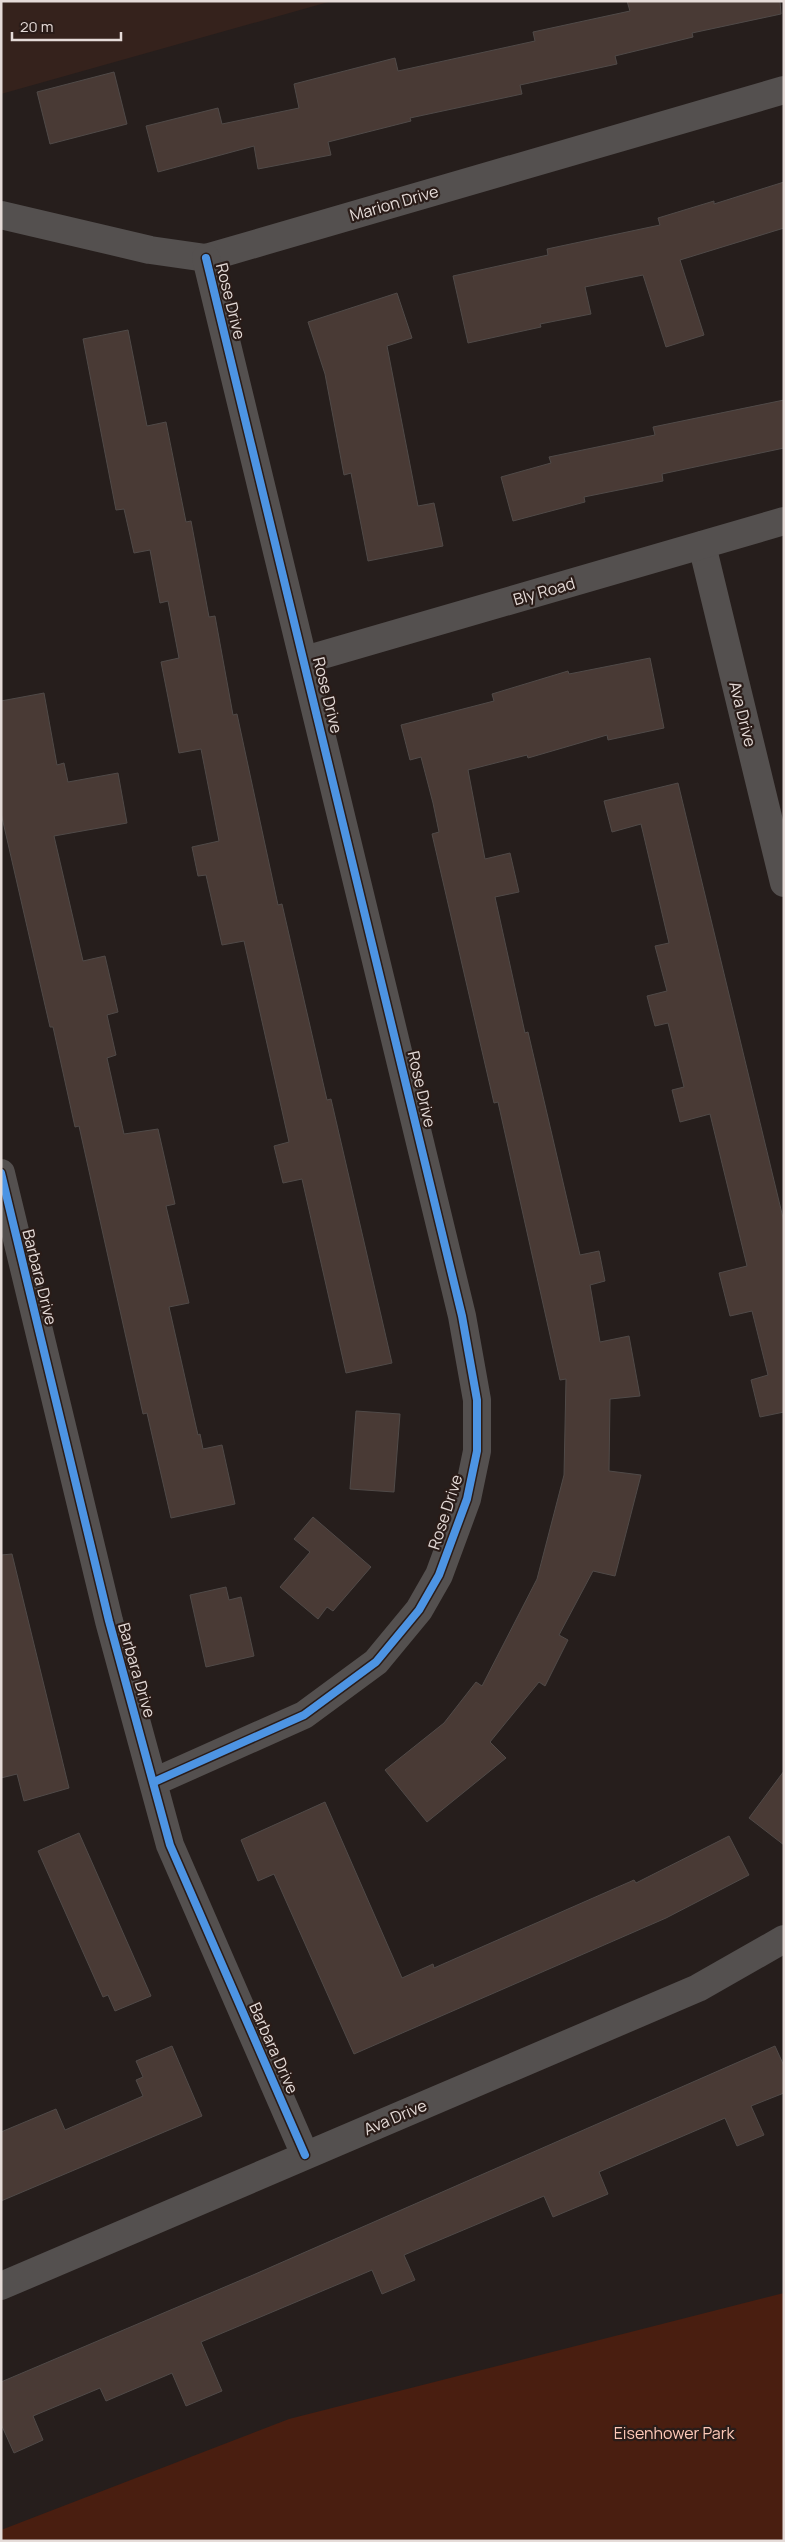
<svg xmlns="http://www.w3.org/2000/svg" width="785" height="2542" font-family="Manrope,sans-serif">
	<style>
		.built { fill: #35221c }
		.green { fill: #491e10 }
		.building { fill: #493a35; stroke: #504a48 }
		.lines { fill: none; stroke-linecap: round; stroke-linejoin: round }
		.minor { stroke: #54504f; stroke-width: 28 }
		.cycleway-casing { stroke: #2a1c18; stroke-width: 11 }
		.cycleway { stroke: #4d94e3; stroke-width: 8 }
		.labels { text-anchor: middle; stroke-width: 4.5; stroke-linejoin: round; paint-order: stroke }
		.street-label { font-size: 16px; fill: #e5dbd8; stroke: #2a1c18 }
		.park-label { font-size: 16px; fill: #fecab9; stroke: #2a1c18 }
	</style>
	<rect width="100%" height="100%" fill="#261e1c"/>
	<path class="built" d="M 1,1 L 332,1 L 1,94 Z"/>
	<path class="green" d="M 784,2293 L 784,2541 L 1,2541 L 1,2530 L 289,2419 Z"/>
	<g class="building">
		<path d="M 627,1 L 780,1 L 781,14 L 692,33 L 693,37 L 615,56 L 617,64 L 520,85 L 522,94 L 410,118 L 411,121 L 328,142 L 331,155 L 258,169 L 254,146 L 158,172 L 146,126 L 218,108 L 222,124 L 299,108 L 294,84 L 395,58 L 398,71 L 535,41 L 533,32 L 630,11 Z"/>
		<path d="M 114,72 L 127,124 L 50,144 L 37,92 Z"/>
		<path d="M 784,182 L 784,228 L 680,260 L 704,335 L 666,347 L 643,275 L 585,287 L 591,314 L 540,324 L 541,327 L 468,343 L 453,276 L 548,255 L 547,249 L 660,225 L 658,218 L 714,201 L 714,204 Z"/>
		<path d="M 397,293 L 412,338 L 387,346 L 418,506 L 434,503 L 443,546 L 368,561 L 351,473 L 344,475 L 325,374 L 308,322 Z"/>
		<path d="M 128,330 L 147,426 L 166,422 L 186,522 L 191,521 L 209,617 L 215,616 L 233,715 L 237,714 L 278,905 L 282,904 L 327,1100 L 331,1099 L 392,1363 L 346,1373 L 302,1179 L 283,1183 L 274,1146 L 289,1142 L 244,941 L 222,945 L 206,875 L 198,876 L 192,847 L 219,841 L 201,749 L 179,753 L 161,662 L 179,658 L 168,601 L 160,603 L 150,550 L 134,553 L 124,509 L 116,510 L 83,339 Z"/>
		<path d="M 784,400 L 784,448 L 662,474 L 663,481 L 584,497 L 585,502 L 513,521 L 501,477 L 551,463 L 549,457 L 655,435 L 653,427 Z"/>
		<path d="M 650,658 L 664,728 L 608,740 L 607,735 L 528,758 L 527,755 L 468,770 L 485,859 L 510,853 L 519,892 L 495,897 L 525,1033 L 528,1032 L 580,1255 L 599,1251 L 605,1281 L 590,1285 L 600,1342 L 629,1336 L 640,1396 L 610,1399 L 609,1471 L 641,1475 L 615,1576 L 593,1571 L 559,1635 L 568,1640 L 545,1686 L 539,1682 L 490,1742 L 506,1758 L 427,1822 L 385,1770 L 444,1723 L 476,1682 L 482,1686 L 537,1579 L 564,1475 L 566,1379 L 560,1380 L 498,1102 L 494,1103 L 432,834 L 439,832 L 433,803 L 421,757 L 410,760 L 401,725 L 494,701 L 492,694 L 568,671 L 569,674 Z"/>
		<path d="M 44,693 L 57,765 L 64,763 L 68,782 L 118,773 L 127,823 L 54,836 L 83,961 L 105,956 L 118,1012 L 107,1015 L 116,1055 L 107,1058 L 124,1134 L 158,1129 L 175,1204 L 166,1206 L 189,1303 L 169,1307 L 198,1435 L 200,1434 L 203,1449 L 222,1445 L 235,1504 L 171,1518 L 147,1413 L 143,1414 L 79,1126 L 75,1127 L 53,1027 L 50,1027 L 1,813 L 1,701 Z"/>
		<path d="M 678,783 L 784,1222 L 784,1412 L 760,1417 L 751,1380 L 768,1375 L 752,1311 L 730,1316 L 719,1273 L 747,1266 L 710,1114 L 680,1122 L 672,1090 L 684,1087 L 668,1023 L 655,1026 L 647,996 L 667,991 L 655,946 L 669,943 L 641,824 L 612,832 L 604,801 Z"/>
		<path d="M 356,1411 L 400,1414 L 394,1492 L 350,1489 Z"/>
		<path d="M 313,1517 L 371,1567 L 333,1611 L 327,1607 L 318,1619 L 280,1587 L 310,1552 L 294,1539 Z"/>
		<path d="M 12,1554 L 69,1788 L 24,1801 L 17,1774 L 1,1778 L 1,1555 Z"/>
		<path d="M 226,1587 L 229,1600 L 241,1597 L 254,1656 L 206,1667 L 190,1595 Z"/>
		<path d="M 784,1771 L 784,1845 L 749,1818 Z"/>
		<path d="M 325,1802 L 402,1978 L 433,1964 L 434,1968 L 634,1880 L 636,1883 L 729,1836 L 749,1875 L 666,1918 L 354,2054 L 274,1874 L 258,1881 L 241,1840 Z"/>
		<path d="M 79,1833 L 151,1996 L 115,2011 L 108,1995 L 103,1997 L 38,1851 Z"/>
		<path d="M 172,2046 L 202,2116 L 1,2201 L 1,2132 L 56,2109 L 65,2130 L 143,2096 L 136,2080 L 143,2077 L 136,2061 Z"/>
		<path d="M 775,2046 L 784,2066 L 784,2093 L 751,2106 L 764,2135 L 737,2146 L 725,2118 L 599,2172 L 608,2194 L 553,2217 L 544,2196 L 404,2255 L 415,2280 L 382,2294 L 372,2270 L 201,2342 L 222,2391 L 186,2406 L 172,2373 L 106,2401 L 100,2388 L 33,2416 L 43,2440 L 14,2453 L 1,2424 L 1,2382 L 253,2275 Z"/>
	</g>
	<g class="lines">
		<g class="minor">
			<path d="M 1,215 L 150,250 L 206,258 L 784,90"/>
			<path d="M 702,545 L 784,883"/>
			<path d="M 305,660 L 784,521"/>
			<path d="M 1,1173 L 109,1621 L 170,1845 L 305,2155"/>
			<path d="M 154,1782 L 304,1715 L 376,1662 L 419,1610 L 439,1575 L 467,1499 L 477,1451 L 477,1400 L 462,1316 L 206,258"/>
			<path d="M 1,2286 L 698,1988 L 784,1939"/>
		</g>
		<defs>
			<g id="cycleway">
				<path d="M 1,1173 L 109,1621 L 170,1845 L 305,2155"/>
				<path d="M 154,1782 L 304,1715 L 376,1662 L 419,1610 L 439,1575 L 467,1499 L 477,1451 L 477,1400 L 462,1316 L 206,258"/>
			</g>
		</defs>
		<use href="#cycleway" class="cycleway-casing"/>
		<use href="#cycleway" class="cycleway"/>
	</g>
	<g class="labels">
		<g class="street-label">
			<text transform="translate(394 203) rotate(-16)" y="6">Marion Drive</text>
			<text transform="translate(231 301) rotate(76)" y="6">Rose Drive</text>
			<text transform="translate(544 591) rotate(-16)" y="6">Bly Road</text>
			<text transform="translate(328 695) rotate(76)" y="6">Rose Drive</text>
			<text transform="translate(743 714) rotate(76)" y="6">Ava Drive</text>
			<text transform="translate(422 1089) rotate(77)" y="6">Rose Drive</text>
			<text transform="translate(40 1277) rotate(76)" y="6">Barbara Drive</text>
			<text transform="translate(445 1512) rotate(-72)" y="6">Rose Drive</text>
			<text transform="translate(137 1670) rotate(74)" y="6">Barbara Drive</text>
			<text transform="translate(274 2048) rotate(66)" y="6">Barbara Drive</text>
			<text transform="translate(395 2117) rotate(-23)" y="6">Ava Drive</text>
		</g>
		<g class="park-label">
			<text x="674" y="2439">Eisenhower Park</text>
		</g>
	</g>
	<rect width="785" height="2542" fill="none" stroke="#e5dbd8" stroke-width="5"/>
	<path d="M12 32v8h109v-8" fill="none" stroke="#e5dbd8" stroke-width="2.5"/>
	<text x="20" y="32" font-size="15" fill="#e5dbd8" stroke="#2a1c18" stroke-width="4" paint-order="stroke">20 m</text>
</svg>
